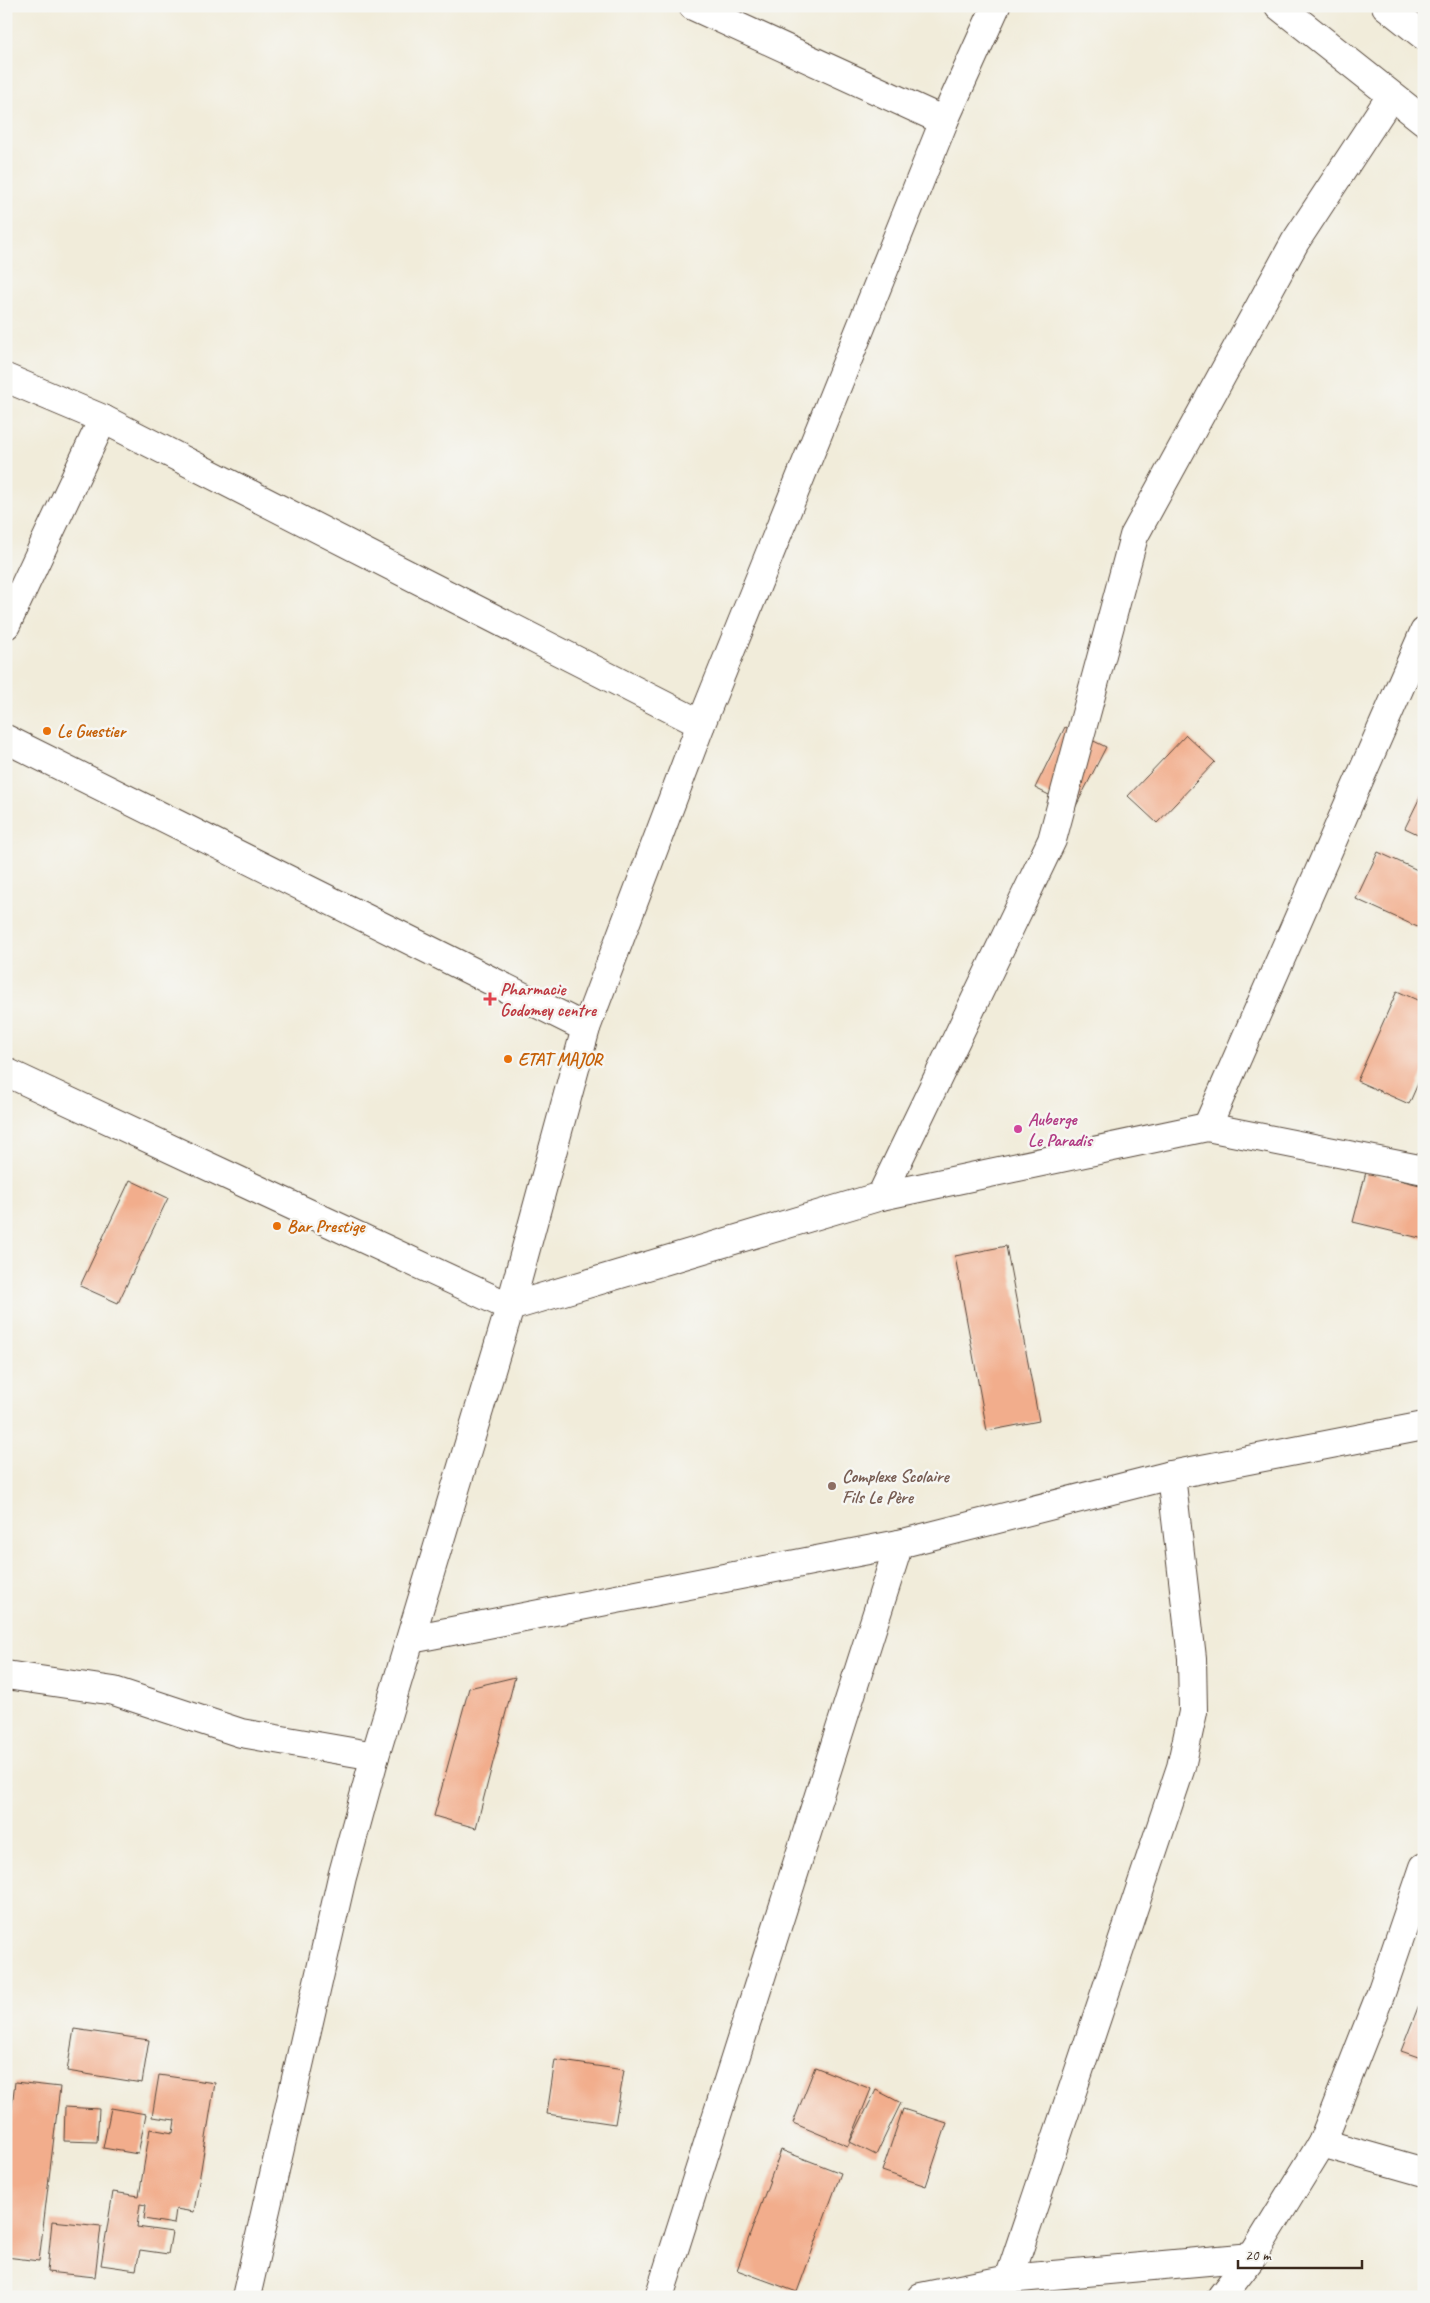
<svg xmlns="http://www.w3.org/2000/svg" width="1430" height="2303" font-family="Caveat,sans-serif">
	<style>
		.building { fill: #f2ad8c }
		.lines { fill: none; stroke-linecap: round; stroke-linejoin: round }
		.street-casing { stroke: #56473a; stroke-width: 30 }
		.secondary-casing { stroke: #56473a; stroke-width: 30 }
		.highway-casing { stroke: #56473a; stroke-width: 30 }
		.street { stroke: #fff; stroke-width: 28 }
		.secondary { stroke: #fff; stroke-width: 28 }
		.highway { stroke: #fff; stroke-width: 28 }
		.food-dot { fill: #e8710a; stroke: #f6f6f2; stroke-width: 2 }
		.health-dot { fill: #e0444e; stroke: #f6f6f2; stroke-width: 2 }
		.hotel-dot { fill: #d1479c; stroke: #f6f6f2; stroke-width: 2 }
		.education-dot { fill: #8d6e63; stroke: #f6f6f2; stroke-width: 2 }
		.labels { text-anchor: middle; stroke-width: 5; stroke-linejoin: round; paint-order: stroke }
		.food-label { font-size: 18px; font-weight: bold; fill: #c56008; stroke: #f6f6f2; text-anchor: start }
		.health-label { font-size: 18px; font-weight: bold; fill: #be3a42; stroke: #f6f6f2; text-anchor: start }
		.hotel-label { font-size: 18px; font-weight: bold; fill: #b23c85; stroke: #f6f6f2; text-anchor: start }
		.education-label { font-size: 18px; font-weight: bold; fill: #785e54; stroke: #f6f6f2; text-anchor: start }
	</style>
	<rect width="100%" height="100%" fill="#f6f6f2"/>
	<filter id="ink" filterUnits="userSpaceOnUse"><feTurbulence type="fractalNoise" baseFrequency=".02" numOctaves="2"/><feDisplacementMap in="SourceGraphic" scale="10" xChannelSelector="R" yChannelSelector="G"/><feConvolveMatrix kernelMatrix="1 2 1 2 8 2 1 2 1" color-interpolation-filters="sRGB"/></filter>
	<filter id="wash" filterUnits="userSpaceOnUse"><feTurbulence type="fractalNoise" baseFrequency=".0096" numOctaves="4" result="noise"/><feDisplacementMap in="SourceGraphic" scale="20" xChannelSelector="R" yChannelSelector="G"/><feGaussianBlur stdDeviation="1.12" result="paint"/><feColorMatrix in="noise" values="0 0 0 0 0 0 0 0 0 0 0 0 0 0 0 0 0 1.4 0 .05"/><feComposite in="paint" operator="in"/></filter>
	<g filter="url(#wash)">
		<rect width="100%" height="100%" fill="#f1ecda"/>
		<g id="blocks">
			<g class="building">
				<path d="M 1065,727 L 1106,747 L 1075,808 L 1035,788 Z"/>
				<path d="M 1186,735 L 1215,762 L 1157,823 L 1128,796 Z"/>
				<path d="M 1424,789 L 1424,837 L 1405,828 Z"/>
				<path d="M 1378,852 L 1424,873 L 1424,930 L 1356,899 Z"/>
				<path d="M 1397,991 L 1424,1003 L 1424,1070 L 1409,1104 L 1357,1081 Z"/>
				<path d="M 1366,1172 L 1424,1186 L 1424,1239 L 1353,1222 Z"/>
				<path d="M 130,1180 L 168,1198 L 118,1303 L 80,1286 Z"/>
				<path d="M 1006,1246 L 1039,1421 L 987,1431 L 955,1256 Z"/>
				<path d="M 515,1677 L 476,1828 L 434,1816 L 469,1688 Z"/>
				<path d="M 1424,1992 L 1424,2059 L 1401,2051 Z"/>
				<path d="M 74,2029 L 149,2040 L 142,2083 L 67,2071 Z"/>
				<path d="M 555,2060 L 624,2070 L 615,2124 L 547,2114 Z"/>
				<path d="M 815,2067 L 871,2089 L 848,2146 L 793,2123 Z"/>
				<path d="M 159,2075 L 215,2083 L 194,2212 L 176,2209 L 174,2224 L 144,2219 L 146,2205 L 140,2204 L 137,2227 L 172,2232 L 168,2254 L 140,2250 L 136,2270 L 101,2265 L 113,2192 L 139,2196 L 150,2129 L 173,2133 L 175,2120 L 152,2117 Z"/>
				<path d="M 15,2082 L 60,2087 L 39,2261 L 6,2257 L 6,2153 Z"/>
				<path d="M 876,2090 L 901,2103 L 876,2155 L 850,2142 Z"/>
				<path d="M 65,2107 L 99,2109 L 97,2142 L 64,2141 Z"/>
				<path d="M 111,2108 L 146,2114 L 138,2154 L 103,2148 Z"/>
				<path d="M 903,2109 L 947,2123 L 926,2186 L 882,2171 Z"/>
				<path d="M 781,2150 L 841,2173 L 797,2292 L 737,2270 Z"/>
				<path d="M 52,2221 L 101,2226 L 95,2277 L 47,2272 Z"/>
			</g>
		</g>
	</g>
	<g filter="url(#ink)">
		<use href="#blocks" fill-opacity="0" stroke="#56473a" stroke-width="1"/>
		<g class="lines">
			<defs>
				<g id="street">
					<path d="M 693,6 L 944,121"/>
					<path d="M 1279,6 L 1424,121"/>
					<path d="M 6,378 L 103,419 L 701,724"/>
					<path d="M 6,625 L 103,419"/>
					<path d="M 6,739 L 586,1028"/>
					<path d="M 6,1072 L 510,1307 L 881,1196 L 1207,1127 L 1424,1170"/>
					<path d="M 1207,1127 L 1424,632"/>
					<path d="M 881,1196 L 1052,840 L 1134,536 L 1295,242 L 1391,96"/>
					<path d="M 411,1639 L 899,1544 L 1171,1475 L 1424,1426"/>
					<path d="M 6,1675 L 114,1691 L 241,1733 L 375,1756"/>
					<path d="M 1322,2143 L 1424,2172"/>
					<path d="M 1009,2279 L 1181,1767 L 1193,1712 L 1192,1658 L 1171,1475"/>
					<path d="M 659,2297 L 899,1544"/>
					<path d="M 921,2297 L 1009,2279 L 1252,2257"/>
				</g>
				<g id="secondary">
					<path d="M 246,2297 L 342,1877 L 375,1756 L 510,1307 L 586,1028 L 701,724 L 944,121 L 996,6"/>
					<path d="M 1221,2297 L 1252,2257 L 1322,2143 L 1381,1993 L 1424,1867"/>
				</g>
				<path id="highway" d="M 1386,6 L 1424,36"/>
			</defs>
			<use href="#street" class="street-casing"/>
			<use href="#secondary" class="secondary-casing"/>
			<use href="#highway" class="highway-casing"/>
			<use href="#street" class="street"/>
			<use href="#secondary" class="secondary"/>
			<use href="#highway" class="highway"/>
		</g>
	</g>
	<g class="food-dot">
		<circle cx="47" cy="731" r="5"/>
		<circle cx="508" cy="1059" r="5"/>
		<circle cx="277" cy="1226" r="5"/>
	</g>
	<path class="health-dot" d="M487.5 991.5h5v5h5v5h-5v5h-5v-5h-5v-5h5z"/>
	<circle class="hotel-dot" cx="1018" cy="1129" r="5"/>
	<circle class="education-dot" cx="832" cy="1486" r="5"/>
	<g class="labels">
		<g class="food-label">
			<text x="57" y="737">Le Guestier</text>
			<text x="518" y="1065">ETAT MAJOR</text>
			<text x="287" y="1232">Bar Prestige</text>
		</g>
		<g class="health-label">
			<text x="500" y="995">Pharmacie<tspan x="500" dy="21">Godomey centre</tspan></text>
		</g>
		<g class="hotel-label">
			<text x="1028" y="1125">Auberge<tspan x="1028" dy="21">Le Paradis</tspan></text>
		</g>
		<g class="education-label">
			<text x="842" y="1482">Complexe Scolaire<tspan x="842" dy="21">Fils Le Père</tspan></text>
		</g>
	</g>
	<rect width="1430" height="2303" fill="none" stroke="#f6f6f2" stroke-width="25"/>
	<path d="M1238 2260v8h124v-8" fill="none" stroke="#3b2a1e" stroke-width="2.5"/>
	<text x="1245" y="2260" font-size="15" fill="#3b2a1e" stroke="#f6f6f2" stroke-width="4" paint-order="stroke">20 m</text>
</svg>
